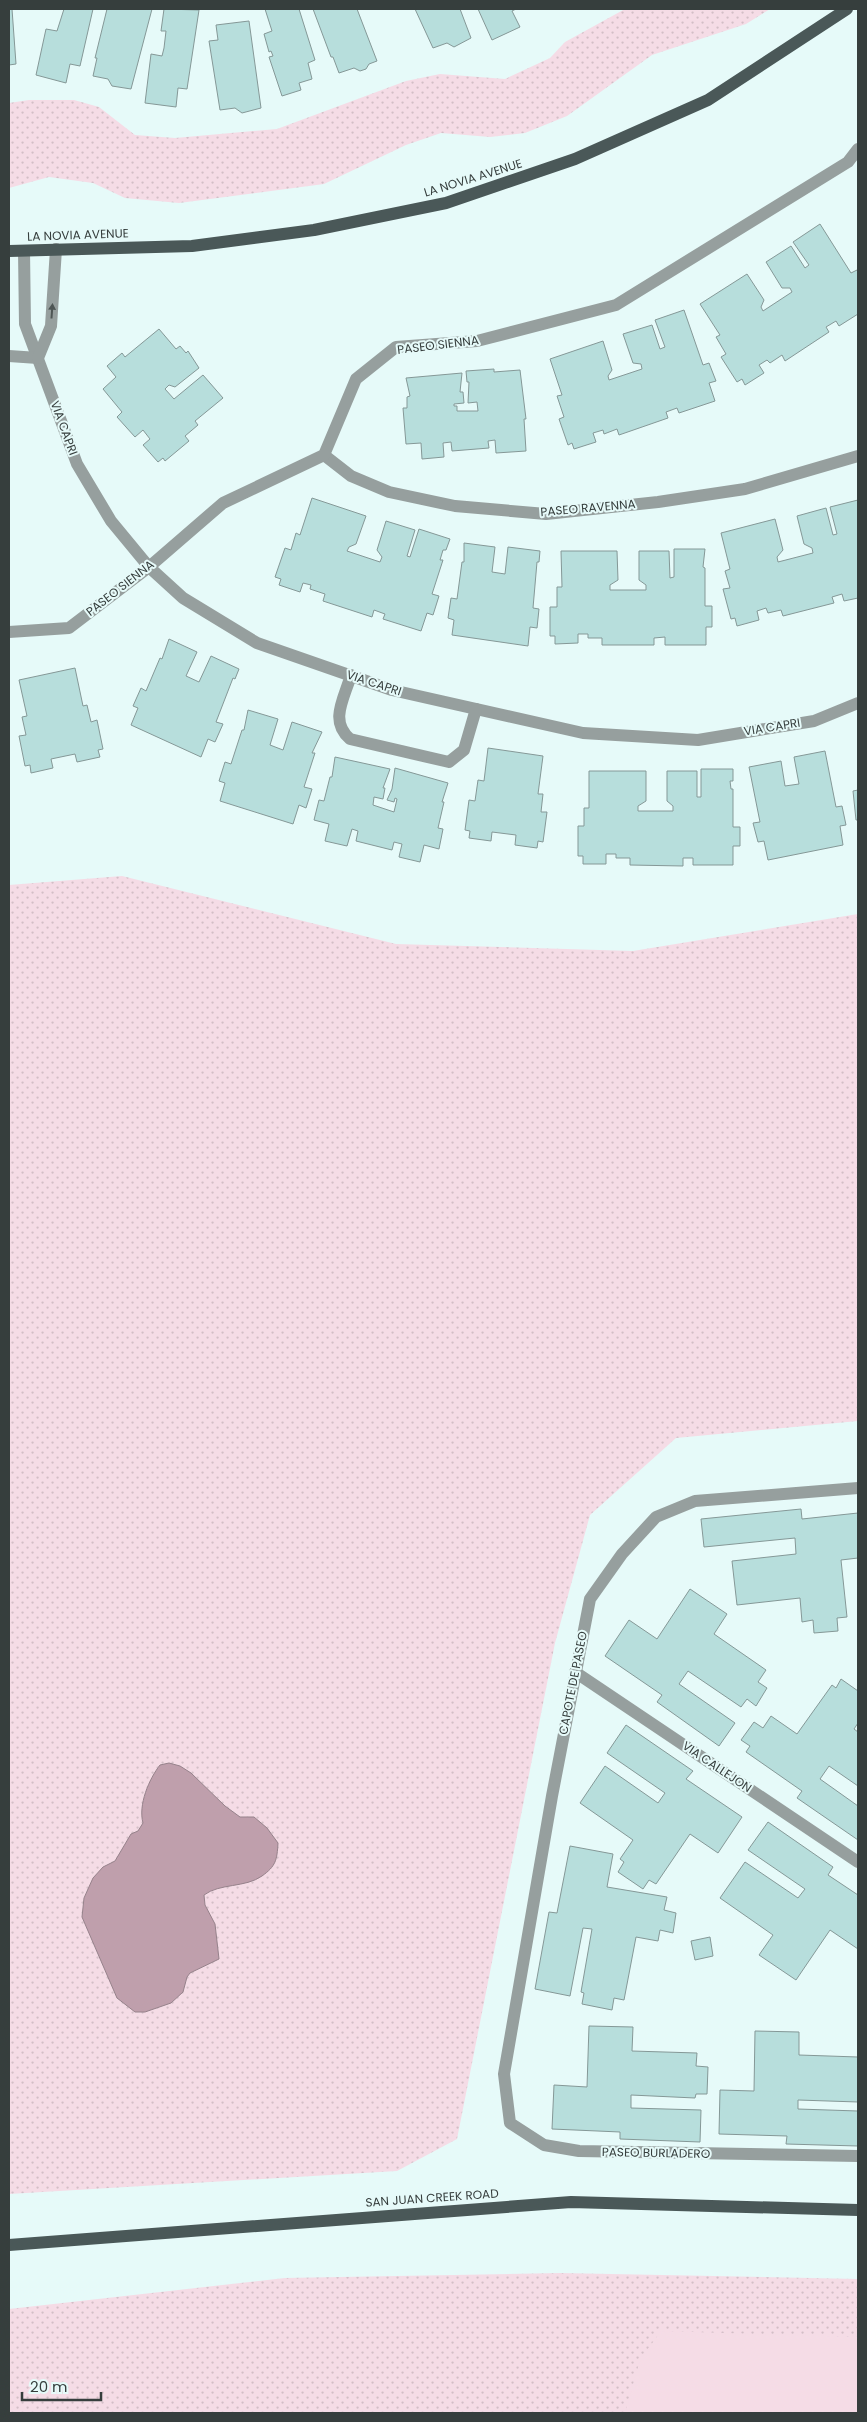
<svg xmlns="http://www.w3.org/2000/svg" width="867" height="2422" font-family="Poppins,sans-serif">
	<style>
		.green { fill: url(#green-dots) }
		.pitch { fill: #f5dce6 }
		.water { fill: #bf9fac; stroke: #96828b }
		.building { fill: #b7dedc; stroke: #859897 }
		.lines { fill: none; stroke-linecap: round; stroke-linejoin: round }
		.minor { stroke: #969f9e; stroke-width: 12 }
		.major { stroke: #4a5858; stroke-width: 12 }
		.oneway { fill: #4e5655 }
		.labels { text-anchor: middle; stroke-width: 4; stroke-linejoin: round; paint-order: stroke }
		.street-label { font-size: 12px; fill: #363e3d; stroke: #e6faf9 }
	</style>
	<defs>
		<pattern id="green-dots" width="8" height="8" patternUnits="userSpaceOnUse" patternTransform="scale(1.25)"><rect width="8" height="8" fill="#f5dce6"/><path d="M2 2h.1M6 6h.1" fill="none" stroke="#d3bec6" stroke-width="1.8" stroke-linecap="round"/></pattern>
	</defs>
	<rect width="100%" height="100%" fill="#e6faf9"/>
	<g class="green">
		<path d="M 625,9 L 770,9 L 746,24 L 652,55 L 567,116 L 525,133 L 490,137 L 441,133 L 406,145 L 324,184 L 179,203 L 125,198 L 93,183 L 49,177 L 9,188 L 9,103 L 29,100 L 74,100 L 99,107 L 135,135 L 175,138 L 277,129 L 406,81 L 440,74 L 505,79 L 550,58 L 565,42 Z"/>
		<path d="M 122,876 L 396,944 L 633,951 L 858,914 L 858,1421 L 676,1438 L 590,1515 L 555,1643 L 457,2139 L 397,2171 L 9,2194 L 9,885 Z"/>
		<path d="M 560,2273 L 858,2279 L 858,2413 L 9,2413 L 9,2309 L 285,2278 Z"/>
	</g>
	<path class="pitch" d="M 661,2331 L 858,2337 L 858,2413 L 625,2413 L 640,2360 Z"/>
	<path class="water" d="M 169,1763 L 180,1766 L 191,1773 L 225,1806 L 240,1817 L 254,1817 L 267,1828 L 278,1843 C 277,1860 276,1866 262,1876 C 245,1888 220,1883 204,1895 L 205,1905 L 215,1924 L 219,1959 L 190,1973 L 187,1977 L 183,1992 L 171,2003 L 145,2012 L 135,2012 L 117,1998 L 82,1917 L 84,1898 L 93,1878 L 103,1867 L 115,1861 L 131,1834 L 138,1831 L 143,1823 C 138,1805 149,1779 160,1765 Z"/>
	<g class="building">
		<path d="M 9,9 L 12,9 L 16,64 L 9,65 Z"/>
		<path d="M 64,9 L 93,9 L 80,66 L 70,64 L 66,83 L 36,75 L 46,29 L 57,31 Z"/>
		<path d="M 107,9 L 152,9 L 131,89 L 112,86 L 108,79 L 93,76 L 97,58 L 95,58 Z"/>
		<path d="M 164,9 L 199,10 L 187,89 L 178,88 L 176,107 L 145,103 L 151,54 L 162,56 L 164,48 L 166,31 L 161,31 Z"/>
		<path d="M 265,9 L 299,9 L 315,60 L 308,63 L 312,79 L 299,83 L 301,90 L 282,96 L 269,57 L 273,56 L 271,51 L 269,52 L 264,34 L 272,31 Z"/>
		<path d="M 313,9 L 357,9 L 377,61 L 369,64 L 366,69 L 360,71 L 354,68 L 339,73 L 333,57 L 331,57 Z"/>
		<path d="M 415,9 L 460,9 L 471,38 L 454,47 L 447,43 L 433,48 Z"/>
		<path d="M 478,9 L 516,9 L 512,11 L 520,27 L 492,40 Z"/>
		<path d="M 249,21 L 261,108 L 242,113 L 235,108 L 220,110 L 209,41 L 218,40 L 216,25 Z"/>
		<path d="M 820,224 L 851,273 L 857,270 L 858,272 L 858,314 L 839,326 L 836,321 L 826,327 L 829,332 L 785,361 L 782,355 L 770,363 L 767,360 L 759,365 L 764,373 L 745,385 L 742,379 L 737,382 L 721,357 L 726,354 L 716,337 L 720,335 L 700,304 L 747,274 L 764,300 L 761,307 L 763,311 L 792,292 L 790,288 L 782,288 L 766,262 L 791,246 L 805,268 L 809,265 L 793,242 Z"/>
		<path d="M 684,310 L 703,365 L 709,363 L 716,381 L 709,383 L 715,401 L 679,413 L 677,408 L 666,412 L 668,418 L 619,435 L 617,429 L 604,434 L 603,430 L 593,433 L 596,442 L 574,449 L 572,443 L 568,445 L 559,419 L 564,417 L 557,396 L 562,395 L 550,359 L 603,341 L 612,370 L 608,376 L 609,380 L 642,369 L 641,364 L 633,363 L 623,334 L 652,325 L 660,349 L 665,347 L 655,320 Z"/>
		<path d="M 159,329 L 176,349 L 180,346 L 186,353 L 188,351 L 199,368 L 175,387 L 169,385 L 165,389 L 174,399 L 203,375 L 223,398 L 195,421 L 198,425 L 185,436 L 189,441 L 165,461 L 163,458 L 158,462 L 143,445 L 150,439 L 143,430 L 135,437 L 117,417 L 122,412 L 103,389 L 116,377 L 107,366 L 122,353 L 125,357 Z"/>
		<path d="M 494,369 L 494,372 L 520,370 L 526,419 L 524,419 L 526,451 L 496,453 L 495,440 L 488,441 L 489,448 L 452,451 L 451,442 L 443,443 L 444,457 L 422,459 L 421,443 L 406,444 L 403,408 L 407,408 L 407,397 L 410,396 L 406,378 L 462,373 L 460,392 L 463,392 L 464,403 L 454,404 L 454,406 L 457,406 L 457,411 L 478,411 L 477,402 L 468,403 L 469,382 L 467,382 L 466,371 Z"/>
		<path d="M 312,498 L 366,516 L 356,544 L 349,547 L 347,551 L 380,562 L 382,557 L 377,550 L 386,521 L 415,530 L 407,556 L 410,557 L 419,529 L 450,539 L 446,550 L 443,550 L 440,560 L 443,560 L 432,594 L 439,596 L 433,615 L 427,613 L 421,631 L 383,619 L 385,614 L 374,610 L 372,617 L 323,601 L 325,594 L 310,589 L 311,585 L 303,583 L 300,592 L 279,585 L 281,579 L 275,577 L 285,548 L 291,550 L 296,533 L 300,535 Z"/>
		<path d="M 858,500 L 858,598 L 844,601 L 842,594 L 832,597 L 834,603 L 783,616 L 781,610 L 768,613 L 766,608 L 757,611 L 759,620 L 737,626 L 735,618 L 731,619 L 723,589 L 730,588 L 725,571 L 730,569 L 721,533 L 775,519 L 783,550 L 777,557 L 778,562 L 813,553 L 812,548 L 804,544 L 797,516 L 826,508 L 833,535 L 837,534 L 830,507 Z"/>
		<path d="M 464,543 L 495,547 L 492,572 L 505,574 L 508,547 L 540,551 L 539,562 L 537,562 L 533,608 L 539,609 L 537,628 L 530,627 L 528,646 L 452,635 L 454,620 L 448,618 L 451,598 L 457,599 L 462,562 L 464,562 Z"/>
		<path d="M 674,549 L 705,549 L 703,567 L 705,568 L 705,606 L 712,606 L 712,627 L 706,627 L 706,645 L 665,645 L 665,637 L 654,638 L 654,645 L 602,645 L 602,638 L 588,638 L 588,634 L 578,634 L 578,643 L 555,644 L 555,636 L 550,636 L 550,607 L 557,607 L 557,587 L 562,587 L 561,551 L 617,551 L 618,580 L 610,585 L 610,590 L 646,590 L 646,585 L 639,580 L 639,551 L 669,551 L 670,578 L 674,577 Z"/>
		<path d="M 169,639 L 197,652 L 186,676 L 199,682 L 211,656 L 239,669 L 235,679 L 233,678 L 216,722 L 223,724 L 215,742 L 208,739 L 201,757 L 131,725 L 138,708 L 133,706 L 141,688 L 146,691 L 160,658 L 162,659 Z"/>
		<path d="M 75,668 L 83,706 L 87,705 L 91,722 L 97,720 L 103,749 L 98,750 L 100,757 L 77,762 L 75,754 L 51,759 L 53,768 L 31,773 L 30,765 L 25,766 L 19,736 L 26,735 L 22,717 L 27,716 L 19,680 Z"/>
		<path d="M 248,710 L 278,719 L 270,745 L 283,750 L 292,722 L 322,732 L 312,753 L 315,753 L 304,787 L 312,789 L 306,808 L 299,805 L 293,824 L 220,801 L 225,783 L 219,781 L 225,762 L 231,764 L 242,730 L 244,730 Z"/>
		<path d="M 488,748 L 543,756 L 538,794 L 543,794 L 541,812 L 547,812 L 543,842 L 538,841 L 537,848 L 515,845 L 516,835 L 492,832 L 491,841 L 469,838 L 470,831 L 465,830 L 469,800 L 475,801 L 478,780 L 484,781 Z"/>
		<path d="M 825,751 L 836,807 L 842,806 L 846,825 L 840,826 L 843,845 L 768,860 L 764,841 L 758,842 L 753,823 L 760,822 L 749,767 L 781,761 L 785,786 L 799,784 L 794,757 Z"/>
		<path d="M 335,757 L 390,769 L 383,788 L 385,788 L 383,799 L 374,797 L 373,805 L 394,812 L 397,799 L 395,798 L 394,802 L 387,800 L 392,789 L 395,768 L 448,783 L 442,802 L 444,802 L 438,828 L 443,829 L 439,849 L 424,845 L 420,862 L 399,857 L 402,844 L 394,842 L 392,850 L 356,841 L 358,831 L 352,829 L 347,846 L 325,841 L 329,824 L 314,820 L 319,800 L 324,801 L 330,777 L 332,777 Z"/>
		<path d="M 701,769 L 733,769 L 733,781 L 730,781 L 731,789 L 733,789 L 733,827 L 740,827 L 740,846 L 733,846 L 733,865 L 693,865 L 693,858 L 683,858 L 683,866 L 630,865 L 630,858 L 616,858 L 616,854 L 606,854 L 606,864 L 583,864 L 583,856 L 578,856 L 578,826 L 584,826 L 584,808 L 589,808 L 589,771 L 646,771 L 646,801 L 638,806 L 638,811 L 673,811 L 673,806 L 667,801 L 667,771 L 697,771 L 697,797 L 701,797 Z"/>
		<path d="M 858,790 L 858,820 L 856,820 L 853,791 Z"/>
		<path d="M 801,1509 L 802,1519 L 858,1513 L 858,1558 L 841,1560 L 847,1617 L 837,1618 L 838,1631 L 814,1633 L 813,1620 L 802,1622 L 800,1598 L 737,1605 L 732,1561 L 796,1554 L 795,1538 L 704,1547 L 701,1519 Z"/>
		<path d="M 690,1589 L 727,1614 L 714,1634 L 766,1670 L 758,1682 L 767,1688 L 756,1706 L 747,1699 L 741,1707 L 688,1671 L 679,1684 L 735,1723 L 719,1746 L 657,1702 L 662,1695 L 605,1656 L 629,1620 L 657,1639 Z"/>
		<path d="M 841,1679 L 858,1691 L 858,1723 L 854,1729 L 858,1732 L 858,1786 L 829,1766 L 820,1779 L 858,1806 L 858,1840 L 797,1798 L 802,1791 L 746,1752 L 750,1746 L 741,1740 L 754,1722 L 763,1728 L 771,1716 L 797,1734 L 832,1685 L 836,1688 Z"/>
		<path d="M 626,1725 L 693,1771 L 686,1779 L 742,1817 L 718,1853 L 690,1834 L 656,1884 L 649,1880 L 643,1889 L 618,1872 L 624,1862 L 620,1859 L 633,1840 L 580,1803 L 605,1766 L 658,1803 L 665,1793 L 607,1753 Z"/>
		<path d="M 768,1822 L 833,1867 L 828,1875 L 858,1895 L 858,1949 L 830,1930 L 796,1980 L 759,1955 L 773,1935 L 720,1898 L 745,1862 L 798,1898 L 805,1889 L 748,1850 Z"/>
		<path d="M 570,1846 L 613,1854 L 607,1887 L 667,1897 L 664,1910 L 676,1913 L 673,1933 L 660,1930 L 658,1941 L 636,1937 L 624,2000 L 614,1998 L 612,2010 L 582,2004 L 584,1993 L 581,1992 L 592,1929 L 583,1928 L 570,1996 L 535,1989 L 549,1912 L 557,1913 Z"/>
		<path d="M 710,1937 L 713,1956 L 695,1960 L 691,1941 Z"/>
		<path d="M 589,2026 L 633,2027 L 632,2051 L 697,2053 L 696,2066 L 708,2067 L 707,2094 L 696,2094 L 695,2098 L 631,2095 L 631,2108 L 701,2110 L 700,2142 L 620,2139 L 620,2132 L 552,2129 L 554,2085 L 587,2087 Z"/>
		<path d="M 755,2031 L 799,2032 L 799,2055 L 858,2057 L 858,2102 L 798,2100 L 798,2109 L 858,2111 L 858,2146 L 786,2144 L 787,2136 L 719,2134 L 720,2090 L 754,2091 Z"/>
	</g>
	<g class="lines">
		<g class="minor">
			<path d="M 24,251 L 25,324 L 77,464 L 111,521 L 149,567 L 183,598 L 257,643 L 392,690 L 583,733 L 698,740 L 814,721 L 858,703"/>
			<path d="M 9,356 L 38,358"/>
			<path d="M 38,358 L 51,326 L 56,249"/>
			<path d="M 324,455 L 351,476 L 389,492 L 455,506 L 546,514 L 658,502 L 745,489 L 858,456"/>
			<path d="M 9,632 L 69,628 L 149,567 L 223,503 L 324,455 L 356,379 L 396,347 L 477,341 L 616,305 L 848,162 L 858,149"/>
			<path d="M 351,675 C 344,699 329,721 350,739 L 449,762 L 464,750 L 476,709"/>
			<path d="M 858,1488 L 695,1501 L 656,1517 L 622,1554 L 590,1599 L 552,1796 L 504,2074 L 510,2123 L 544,2145 L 579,2151 L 858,2156"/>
			<path d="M 575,1672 L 858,1862"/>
		</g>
		<g class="major">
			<path d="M 9,251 L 192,246 L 314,230 L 446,203 L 575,159 L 708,100 L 847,9"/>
			<path d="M 9,2245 L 571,2202 L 858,2210"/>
		</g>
	</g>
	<defs><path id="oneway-solid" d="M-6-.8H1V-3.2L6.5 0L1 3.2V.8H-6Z" transform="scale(1.25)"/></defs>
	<use class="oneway" href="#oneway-solid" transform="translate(52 311) rotate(-86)"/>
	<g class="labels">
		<g class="street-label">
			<text transform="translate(473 178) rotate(-17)" y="4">LA NOVIA AVENUE</text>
			<text transform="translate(78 235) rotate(-2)" y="4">LA NOVIA AVENUE</text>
			<text transform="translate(438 345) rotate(-7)" y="4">PASEO SIENNA</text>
			<text transform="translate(64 428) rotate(70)" y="4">VIA CAPRI</text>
			<text transform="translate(588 508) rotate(-5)" y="4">PASEO RAVENNA</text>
			<text transform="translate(120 588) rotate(-38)" y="4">PASEO SIENNA</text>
			<text transform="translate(374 683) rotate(18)" y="4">VIA CAPRI</text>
			<text transform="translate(772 727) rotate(-9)" y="4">VIA CAPRI</text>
			<text transform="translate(573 1683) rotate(-79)" y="4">CAPOTE DE PASEO</text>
			<text transform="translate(717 1767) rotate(34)" y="4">VIA CALLEJON</text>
			<text transform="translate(656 2153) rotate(1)" y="4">PASEO BURLADERO</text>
			<text transform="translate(432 2198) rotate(-4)" y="4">SAN JUAN CREEK ROAD</text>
		</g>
	</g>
	<rect width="867" height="2422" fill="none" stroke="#363e3d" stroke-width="20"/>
	<path d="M22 2392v8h79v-8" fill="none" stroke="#363e3d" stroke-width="2.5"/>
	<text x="30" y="2392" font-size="15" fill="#363e3d" stroke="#e6faf9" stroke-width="4" paint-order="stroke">20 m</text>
</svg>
